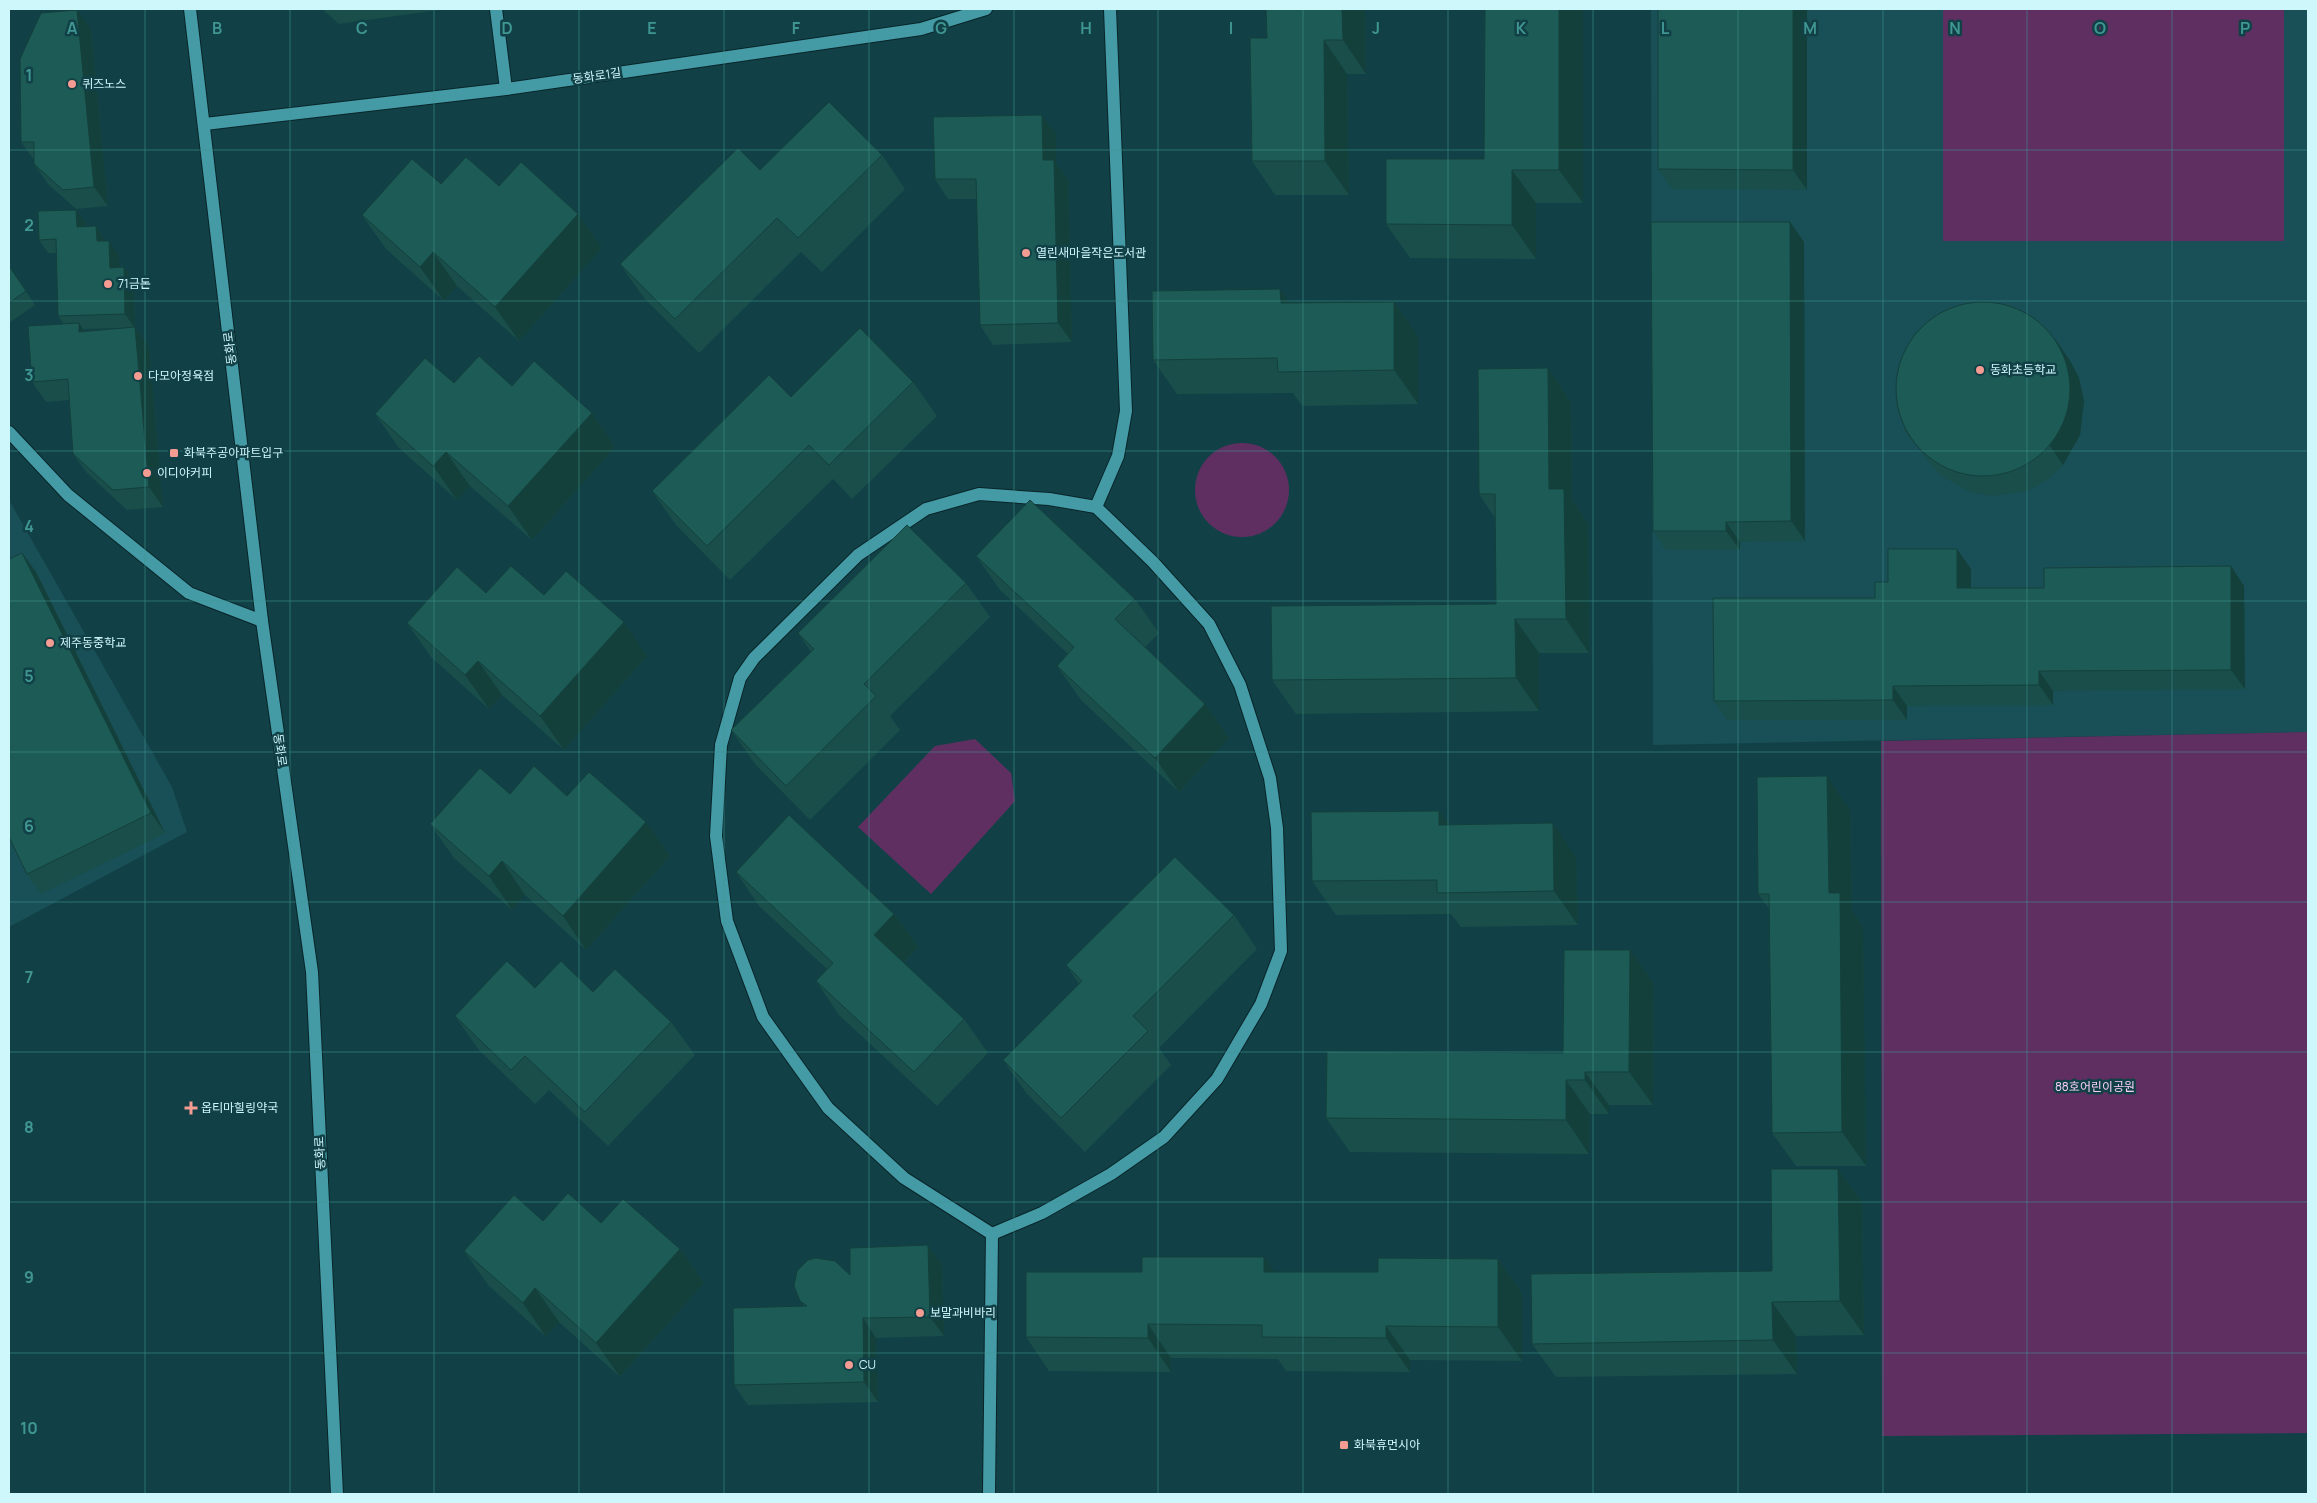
<svg xmlns="http://www.w3.org/2000/svg" width="2317" height="1503" font-family="Manrope,'Noto Sans KR',sans-serif">
	<style>
		.built { fill: #194f56 }
		.green { fill: #602f61 }
		.lines { fill: none; stroke-linecap: round; stroke-linejoin: round }
		.minor-casing { stroke: #092529; stroke-width: 14 }
		.minor { stroke: #449ba6; stroke-width: 12 }
		.wall { fill: #194e4a; fill-rule: evenodd }
		.shaded-wall { fill: #14403c }
		.building { fill: #1d5b56; stroke: #14403c }
		.grid { fill: none; stroke: #3f9692; stroke-width: 1; stroke-opacity: 0.55 }
		.poi-dot { fill: #f59c92; stroke: #114147; stroke-width: 2 }
		.labels { text-anchor: middle; stroke-width: 5; stroke-linejoin: round; paint-order: stroke }
		.street-label { font-size: 12px; fill: #cef7fc; stroke: #114147 }
		.poi-label { font-size: 12px; fill: #cef7fc; stroke: #114147; text-anchor: start }
		.park-label { font-size: 12px; fill: #facef9; stroke: #114147 }
		.grid-label { font-size: 16px; text-anchor: middle; font-weight: bold; fill: #3f9692; stroke: #114147; stroke-width: 5; stroke-linejoin: round; paint-order: stroke }
	</style>
	<rect width="100%" height="100%" fill="#114147"/>
	<g class="built">
		<path d="M 1651,9 L 2308,9 L 2308,732 L 1653,745 Z"/>
		<path d="M 9,500 L 172,787 L 187,832 L 9,927 Z"/>
	</g>
	<g class="green">
		<rect x="1943" y="9" width="341" height="232"/>
		<circle cx="1242" cy="490" r="47"/>
		<path d="M 2308,732 L 2308,1433 L 1882,1436 L 1881,741 Z"/>
		<path d="M 975,739 L 1011,773 L 1015,801 L 931,894 L 858,827 L 935,746 Z"/>
	</g>
	<g class="lines">
		<defs>
			<g id="minor">
				<path d="M 190,9 L 262,621 L 312,972 L 337,1494"/>
				<path d="M 496,9 L 506,89"/>
				<path d="M 205,124 L 506,89 L 921,29 L 986,9"/>
				<path d="M 9,432 L 68,495 L 189,593 L 262,621"/>
				<path d="M 979,494 L 1049,499 L 1096,507 L 1153,562 L 1209,624 L 1240,685 L 1270,778 L 1277,828 L 1281,951 L 1261,1004 L 1217,1079 L 1164,1137 L 1111,1174 L 1042,1213 L 992,1234 L 904,1178 L 828,1108 L 763,1017 L 727,921 L 716,836 L 721,745 L 740,678 L 754,658 L 858,555 L 926,509 Z"/>
				<path d="M 1096,507 L 1118,456 L 1126,411 L 1110,9"/>
				<path d="M 989,1494 L 992,1234"/>
			</g>
		</defs>
		<use href="#minor" class="minor-casing"/>
		<use href="#minor" class="minor"/>
	</g>
	<g class="wall">
		<path d="M 322,9 L 446,9 L 339,24 Z"/>
		<path d="M 1365,9 L 1366,74 L 1347,74 L 1349,195 L 1275,195 L 1252,161 L 1267,38 Z"/>
		<path d="M 1485,9 L 1583,203 L 1536,203 L 1536,259 L 1410,258 L 1386,224 L 1484,159 Z"/>
		<path d="M 1658,9 L 1807,9 L 1807,190 L 1672,189 L 1658,169 Z"/>
		<path d="M 91,29 L 108,206 L 76,209 L 48,184 L 34,164 L 34,160 L 21,142 Z"/>
		<path d="M 1056,134 L 1056,163 L 1068,180 L 1072,342 L 993,345 L 980,325 L 977,199 L 948,199 L 935,179 Z"/>
		<path d="M 882,155 L 905,189 L 822,272 L 801,252 L 699,353 L 644,298 L 620,264 L 760,170 Z"/>
		<path d="M 441,184 L 499,186 L 578,214 L 602,248 L 519,341 L 457,286 L 444,301 L 386,249 L 362,215 Z"/>
		<path d="M 76,210 L 86,223 L 86,226 L 105,240 L 105,241 L 119,255 L 119,267 L 124,267 L 134,281 L 135,327 L 149,347 L 163,507 L 127,510 L 87,473 L 73,454 L 69,400 L 46,402 L 32,382 L 64,324 L 58,316 L 56,253 L 48,253 L 39,240 ZM 123,328 L 85,331 L 83,329 Z"/>
		<path d="M 1790,222 L 1804,242 L 1805,541 L 1740,542 L 1740,550 L 1666,550 L 1653,531 Z"/>
		<path d="M 9,266 L 35,305 L 9,323 Z"/>
		<path d="M 1290,303 L 1418,336 L 1418,404 L 1302,406 L 1293,393 L 1177,394 L 1153,360 Z"/>
		<path d="M 2069,359 L 2079,378 L 2084,401 L 2080,435 L 2063,465 L 2047,480 L 2027,491 L 1993,496 L 1970,492 L 1940,475 L 1918,448 L 1904,429 Z"/>
		<path d="M 1548,368 L 1571,402 L 1572,500 L 1588,523 L 1589,653 L 1539,653 L 1539,711 L 1296,714 L 1272,680 L 1496,604 L 1495,518 L 1479,494 Z"/>
		<path d="M 913,382 L 937,416 L 852,499 L 833,479 L 730,580 L 676,525 L 652,491 L 791,397 Z"/>
		<path d="M 454,383 L 512,386 L 592,413 L 615,447 L 532,540 L 470,486 L 457,500 L 399,448 L 375,414 Z"/>
		<path d="M 22,553 L 36,572 L 165,833 L 41,894 L 27,874 Z"/>
		<path d="M 976,556 L 1135,599 L 1159,633 L 1145,647 L 1229,738 L 1179,792 L 1081,700 L 1057,666 L 1068,654 L 1000,590 Z"/>
		<path d="M 1971,569 L 1971,588 L 2044,588 L 2244,586 L 2245,689 L 2053,691 L 2053,705 L 1907,706 L 1907,720 L 1727,720 L 1714,701 L 1875,598 L 1888,582 Z"/>
		<path d="M 966,583 L 990,617 L 890,716 L 900,730 L 810,820 L 755,764 L 731,730 L 811,652 L 798,633 Z"/>
		<path d="M 486,593 L 544,595 L 647,656 L 564,750 L 502,695 L 489,709 L 431,657 L 407,623 Z"/>
		<path d="M 510,794 L 567,796 L 670,856 L 586,950 L 525,895 L 512,910 L 454,858 L 430,824 Z"/>
		<path d="M 1850,810 L 1852,911 L 1863,927 L 1866,1166 L 1796,1166 L 1772,1133 L 1770,910 L 1758,894 Z"/>
		<path d="M 1449,824 L 1576,857 L 1578,925 L 1461,927 L 1451,914 L 1336,915 L 1312,881 Z"/>
		<path d="M 736,872 L 894,914 L 918,947 L 904,963 L 964,1019 L 988,1053 L 937,1106 L 839,1015 L 816,981 L 827,969 L 759,906 Z"/>
		<path d="M 1234,915 L 1257,949 L 1159,1048 L 1171,1065 L 1085,1152 L 1027,1094 L 1003,1060 L 1079,984 L 1066,965 Z"/>
		<path d="M 1654,984 L 1653,1105 L 1609,1105 L 1609,1114 L 1590,1114 L 1589,1154 L 1350,1152 L 1326,1118 L 1563,1053 Z"/>
		<path d="M 535,988 L 593,992 L 671,1022 L 695,1055 L 608,1146 L 549,1090 L 535,1104 L 479,1050 L 455,1016 Z"/>
		<path d="M 1838,1169 L 1862,1202 L 1864,1335 L 1796,1336 L 1797,1374 L 1556,1377 L 1532,1344 L 1772,1271 Z"/>
		<path d="M 543,1221 L 601,1223 L 680,1249 L 704,1283 L 620,1377 L 559,1322 L 546,1337 L 488,1285 L 464,1251 Z"/>
		<path d="M 1498,1259 L 1522,1293 L 1522,1361 L 1410,1360 L 1410,1372 L 1286,1371 L 1278,1359 L 1171,1358 L 1171,1372 L 1049,1371 L 1026,1337 L 1142,1272 L 1378,1272 Z"/>
		<path d="M 942,1265 L 944,1336 L 876,1338 L 878,1402 L 748,1405 L 734,1385 L 804,1306 L 800,1301 L 850,1275 Z"/>
	</g>
	<g class="shaded-wall">
		<path d="M 1342,9 L 1365,9 L 1366,74 L 1343,40 Z"/>
		<path d="M 1559,9 L 1583,9 L 1583,203 L 1559,170 Z"/>
		<path d="M 1793,9 L 1807,9 L 1807,190 L 1793,170 Z"/>
		<path d="M 77,10 L 91,29 L 108,206 L 94,187 Z"/>
		<path d="M 1324,40 L 1347,74 L 1349,195 L 1325,161 Z"/>
		<path d="M 1042,115 L 1056,134 L 1056,163 L 1068,180 L 1072,342 L 1058,323 L 1043,160 Z"/>
		<path d="M 1512,170 L 1536,203 L 1536,259 L 1512,225 Z"/>
		<path d="M 76,210 L 86,223 L 86,240 L 77,227 Z"/>
		<path d="M 578,214 L 602,248 L 519,341 L 495,307 Z"/>
		<path d="M 1790,222 L 1804,242 L 1805,541 L 1791,521 Z"/>
		<path d="M 96,226 L 105,240 L 106,255 L 97,241 Z"/>
		<path d="M 109,241 L 119,255 L 120,281 L 110,268 Z"/>
		<path d="M 433,252 L 457,286 L 444,301 L 420,267 Z"/>
		<path d="M 124,267 L 134,281 L 135,328 L 125,314 Z"/>
		<path d="M 1280,289 L 1304,323 L 1281,303 Z"/>
		<path d="M 1394,302 L 1418,336 L 1418,404 L 1394,370 Z"/>
		<path d="M 79,323 L 92,342 L 79,332 Z"/>
		<path d="M 135,327 L 149,347 L 163,507 L 149,487 Z"/>
		<path d="M 2055,339 L 2069,359 L 2079,378 L 2084,401 L 2080,435 L 2063,465 L 2050,446 Z"/>
		<path d="M 1548,368 L 1571,402 L 1572,500 L 1588,523 L 1589,653 L 1566,619 L 1549,489 Z"/>
		<path d="M 592,413 L 615,447 L 532,540 L 508,506 Z"/>
		<path d="M 446,452 L 470,486 L 457,500 L 433,466 Z"/>
		<path d="M 1726,522 L 1740,542 L 1740,550 L 1726,531 Z"/>
		<path d="M 1957,549 L 1971,569 L 1971,608 L 1957,588 Z"/>
		<path d="M 22,553 L 36,572 L 165,833 L 151,813 Z"/>
		<path d="M 2231,566 L 2244,586 L 2245,689 L 2231,670 Z"/>
		<path d="M 1515,619 L 1539,653 L 1539,711 L 1516,678 Z"/>
		<path d="M 624,622 L 647,656 L 564,750 L 540,716 Z"/>
		<path d="M 478,661 L 502,695 L 489,709 L 465,675 Z"/>
		<path d="M 2039,671 L 2053,691 L 2053,705 L 2039,685 Z"/>
		<path d="M 1893,686 L 1907,706 L 1907,720 L 1893,700 Z"/>
		<path d="M 1205,704 L 1229,738 L 1179,792 L 1155,758 Z"/>
		<path d="M 1827,776 L 1850,810 L 1852,911 L 1863,927 L 1866,1166 L 1842,1132 L 1829,893 Z"/>
		<path d="M 1439,811 L 1463,844 L 1439,825 Z"/>
		<path d="M 646,822 L 670,856 L 586,950 L 563,916 Z"/>
		<path d="M 1553,823 L 1576,857 L 1578,925 L 1554,891 Z"/>
		<path d="M 502,861 L 525,895 L 512,910 L 489,876 Z"/>
		<path d="M 894,914 L 918,947 L 898,969 L 874,935 Z"/>
		<path d="M 1630,950 L 1654,984 L 1653,1105 L 1629,1072 Z"/>
		<path d="M 1585,1072 L 1609,1105 L 1609,1114 L 1585,1080 Z"/>
		<path d="M 1566,1080 L 1590,1114 L 1589,1154 L 1566,1120 Z"/>
		<path d="M 1838,1169 L 1862,1202 L 1864,1335 L 1840,1301 Z"/>
		<path d="M 928,1245 L 942,1265 L 944,1336 L 930,1317 Z"/>
		<path d="M 680,1249 L 704,1283 L 620,1377 L 596,1343 Z"/>
		<path d="M 1264,1257 L 1288,1291 L 1264,1272 Z"/>
		<path d="M 1498,1259 L 1522,1293 L 1522,1361 L 1498,1327 Z"/>
		<path d="M 535,1288 L 559,1322 L 546,1337 L 523,1303 Z"/>
		<path d="M 1772,1302 L 1796,1336 L 1797,1374 L 1773,1340 Z"/>
		<path d="M 863,1318 L 876,1338 L 878,1402 L 864,1382 Z"/>
		<path d="M 1148,1324 L 1171,1358 L 1171,1372 L 1148,1338 Z"/>
		<path d="M 1386,1326 L 1410,1360 L 1410,1372 L 1386,1338 Z"/>
	</g>
	<g class="building">
		<path d="M 1266,9 L 1342,9 L 1343,40 L 1324,40 L 1325,161 L 1252,161 L 1250,38 L 1267,38 Z"/>
		<path d="M 1485,9 L 1559,9 L 1559,170 L 1512,170 L 1512,225 L 1386,224 L 1386,159 L 1484,159 Z"/>
		<path d="M 1658,9 L 1793,9 L 1793,170 L 1658,169 Z"/>
		<path d="M 77,10 L 94,187 L 63,190 L 34,164 L 34,142 L 21,142 L 20,59 L 41,13 Z"/>
		<path d="M 829,102 L 882,155 L 798,238 L 777,218 L 675,319 L 620,264 L 738,148 L 760,170 Z"/>
		<path d="M 1042,115 L 1043,160 L 1054,160 L 1058,323 L 980,325 L 976,179 L 935,179 L 933,117 Z"/>
		<path d="M 466,157 L 499,186 L 521,162 L 578,214 L 495,307 L 433,252 L 420,267 L 362,215 L 412,159 L 441,184 Z"/>
		<path d="M 76,210 L 77,227 L 96,226 L 97,241 L 109,241 L 110,268 L 124,267 L 125,314 L 58,316 L 56,239 L 39,240 L 38,211 Z"/>
		<path d="M 1651,222 L 1790,222 L 1791,521 L 1726,522 L 1726,531 L 1653,531 Z"/>
		<path d="M 9,266 L 26,291 L 9,303 Z"/>
		<path d="M 1280,289 L 1281,303 L 1394,302 L 1394,370 L 1278,372 L 1277,358 L 1153,360 L 1152,291 Z"/>
		<circle cx="1983" cy="389" r="87"/>
		<path d="M 79,323 L 79,332 L 135,327 L 149,487 L 113,490 L 73,454 L 68,379 L 32,382 L 28,326 Z"/>
		<path d="M 860,328 L 913,382 L 829,465 L 809,445 L 707,546 L 652,491 L 769,375 L 791,397 Z"/>
		<path d="M 479,356 L 512,386 L 534,361 L 592,413 L 508,506 L 446,452 L 433,466 L 375,414 L 425,358 L 454,383 Z"/>
		<path d="M 1548,368 L 1549,489 L 1564,489 L 1566,619 L 1515,619 L 1516,678 L 1272,680 L 1271,606 L 1496,604 L 1495,494 L 1479,494 L 1478,369 Z"/>
		<path d="M 1030,500 L 1135,599 L 1115,619 L 1205,704 L 1155,758 L 1057,666 L 1074,647 L 976,556 Z"/>
		<path d="M 907,525 L 966,583 L 864,684 L 876,696 L 786,786 L 731,730 L 814,649 L 798,633 Z"/>
		<path d="M 1888,549 L 1957,549 L 1957,588 L 2044,588 L 2044,568 L 2231,566 L 2231,670 L 2039,671 L 2039,685 L 1893,686 L 1893,700 L 1714,701 L 1713,598 L 1875,598 L 1875,582 L 1888,582 Z"/>
		<path d="M 22,553 L 151,813 L 27,874 L 9,837 L 9,559 Z"/>
		<path d="M 511,566 L 544,595 L 566,571 L 624,622 L 540,716 L 478,661 L 465,675 L 407,623 L 457,567 L 486,593 Z"/>
		<path d="M 534,766 L 567,796 L 589,772 L 646,822 L 563,916 L 502,861 L 489,876 L 430,824 L 480,768 L 510,794 Z"/>
		<path d="M 1827,776 L 1829,893 L 1840,893 L 1842,1132 L 1772,1133 L 1769,894 L 1758,894 L 1757,777 Z"/>
		<path d="M 1439,811 L 1439,825 L 1553,823 L 1554,891 L 1437,893 L 1437,880 L 1312,881 L 1311,812 Z"/>
		<path d="M 789,815 L 894,914 L 874,935 L 964,1019 L 914,1072 L 816,981 L 833,963 L 736,872 Z"/>
		<path d="M 1175,857 L 1234,915 L 1133,1016 L 1148,1031 L 1061,1118 L 1003,1060 L 1082,981 L 1066,965 Z"/>
		<path d="M 1564,950 L 1630,950 L 1629,1072 L 1585,1072 L 1585,1080 L 1566,1080 L 1566,1120 L 1326,1118 L 1327,1051 L 1563,1053 Z"/>
		<path d="M 507,961 L 535,988 L 561,961 L 593,992 L 615,969 L 671,1022 L 585,1112 L 525,1056 L 511,1070 L 455,1016 Z"/>
		<path d="M 1771,1169 L 1838,1169 L 1840,1301 L 1772,1302 L 1773,1340 L 1532,1344 L 1531,1274 L 1772,1271 Z"/>
		<path d="M 568,1193 L 601,1223 L 623,1199 L 680,1249 L 596,1343 L 535,1288 L 523,1303 L 464,1251 L 514,1195 L 543,1221 Z"/>
		<path d="M 928,1245 L 930,1317 L 863,1318 L 864,1382 L 734,1385 L 733,1308 L 807,1306 L 800,1301 L 794,1286 L 797,1271 L 808,1260 L 816,1258 L 835,1261 L 850,1275 L 850,1248 Z"/>
		<path d="M 1142,1257 L 1264,1257 L 1264,1272 L 1378,1272 L 1378,1258 L 1498,1259 L 1498,1327 L 1386,1326 L 1386,1338 L 1262,1337 L 1262,1325 L 1148,1324 L 1148,1338 L 1026,1337 L 1026,1272 L 1142,1272 Z"/>
	</g>
	<path class="grid" d="M 145,9 L 145,1494M 290,9 L 290,1494M 434,9 L 434,1494M 579,9 L 579,1494M 724,9 L 724,1494M 869,9 L 869,1494M 1014,9 L 1014,1494M 1158,9 L 1158,1494M 1303,9 L 1303,1494M 1448,9 L 1448,1494M 1593,9 L 1593,1494M 1738,9 L 1738,1494M 1883,9 L 1883,1494M 2027,9 L 2027,1494M 2172,9 L 2172,1494M 9,150 L 2308,150M 9,301 L 2308,301M 9,451 L 2308,451M 9,601 L 2308,601M 9,752 L 2308,752M 9,902 L 2308,902M 9,1052 L 2308,1052M 9,1202 L 2308,1202M 9,1353 L 2308,1353"/>
	<g class="poi-dot">
		<circle cx="72" cy="84" r="5"/>
		<circle cx="1026" cy="253" r="5"/>
		<circle cx="108" cy="284" r="5"/>
		<circle cx="1980" cy="370" r="5"/>
		<circle cx="138" cy="376" r="5"/>
		<rect x="169" y="448" width="10" height="10" rx="2.5"/>
		<circle cx="147" cy="473" r="5"/>
		<circle cx="50" cy="643" r="5"/>
		<path d="M188.5 1100.5h5v5h5v5h-5v5h-5v-5h-5v-5h5z"/>
		<circle cx="920" cy="1313" r="5"/>
		<circle cx="849" cy="1365" r="5"/>
		<rect x="1339" y="1440" width="10" height="10" rx="2.5"/>
	</g>
	<g class="labels">
		<g class="street-label">
			<text transform="translate(597 76) rotate(-8)" y="4">동화로1길</text>
			<text transform="translate(230 348) rotate(-97)" y="4">동화로</text>
			<text transform="translate(280 750) rotate(82)" y="4">동화로</text>
			<text transform="translate(320 1153) rotate(-93)" y="4">동화로</text>
		</g>
		<g class="poi-label">
			<text x="82" y="88">퀴즈노스</text>
			<text x="1036" y="257">열린새마을작은도서관</text>
			<text x="118" y="288">71금돈</text>
			<text x="1990" y="374">동화초등학교</text>
			<text x="148" y="380">다모아정육점</text>
			<text x="184" y="457">화북주공아파트입구</text>
			<text x="157" y="477">이디야커피</text>
			<text x="60" y="647">제주동중학교</text>
			<text x="201" y="1112">옵티마힐링약국</text>
			<text x="930" y="1317">보말과비바리</text>
			<text x="859" y="1369">CU</text>
			<text x="1354" y="1449">화북휴먼시아</text>
		</g>
		<g class="park-label">
			<text x="2095" y="1091">88호어린이공원</text>
		</g>
	</g>
	<g class="grid-label">
		<text x="72" y="34">A</text>
		<text x="217" y="34">B</text>
		<text x="362" y="34">C</text>
		<text x="507" y="34">D</text>
		<text x="652" y="34">E</text>
		<text x="796" y="34">F</text>
		<text x="941" y="34">G</text>
		<text x="1086" y="34">H</text>
		<text x="1231" y="34">I</text>
		<text x="1376" y="34">J</text>
		<text x="1521" y="34">K</text>
		<text x="1665" y="34">L</text>
		<text x="1810" y="34">M</text>
		<text x="1955" y="34">N</text>
		<text x="2100" y="34">O</text>
		<text x="2245" y="34">P</text>
		<text x="29" y="81">1</text>
		<text x="29" y="231">2</text>
		<text x="29" y="381">3</text>
		<text x="29" y="532">4</text>
		<text x="29" y="682">5</text>
		<text x="29" y="832">6</text>
		<text x="29" y="983">7</text>
		<text x="29" y="1133">8</text>
		<text x="29" y="1283">9</text>
		<text x="29" y="1434">10</text>
	</g>
	<rect width="2317" height="1503" fill="none" stroke="#cef7fc" stroke-width="20"/>
</svg>
